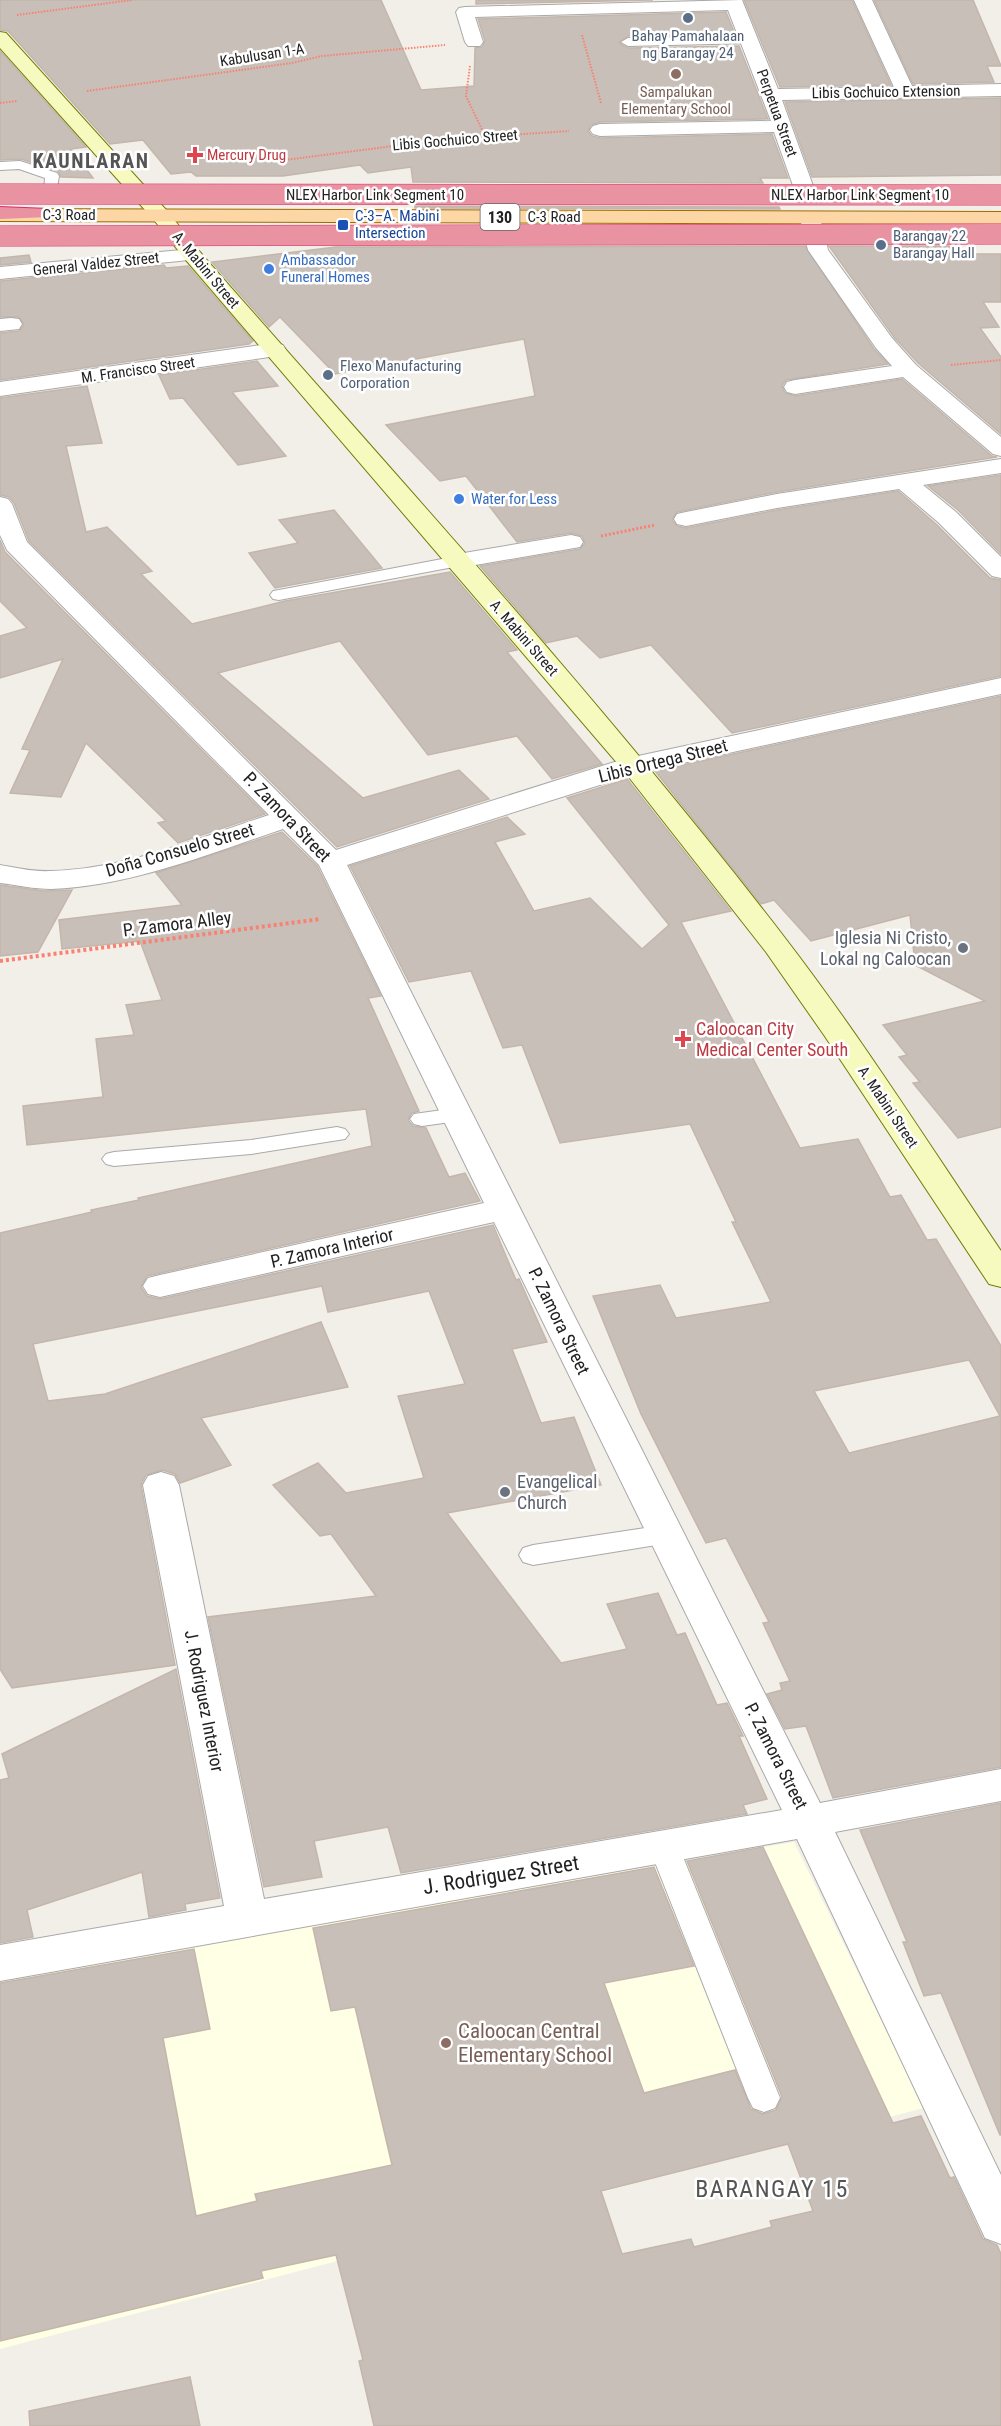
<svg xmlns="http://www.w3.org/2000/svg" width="1001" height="2426" font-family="'Roboto Condensed',sans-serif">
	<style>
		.education { fill: #ffffe5 }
		.building { fill: #c7bfb8; stroke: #c4b6ab; stroke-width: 1.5; fill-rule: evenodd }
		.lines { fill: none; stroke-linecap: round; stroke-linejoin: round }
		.service-casing { stroke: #a9a9a9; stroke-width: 2 }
		.minor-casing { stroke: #a9a9a9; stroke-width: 2 }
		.secondary-casing { stroke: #707d05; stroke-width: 2 }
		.primary-casing { stroke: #a06b00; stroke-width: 2 }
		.motorway-casing { stroke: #dc2a67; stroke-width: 2 }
		.path-far2 { stroke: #fa8072; stroke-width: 2; stroke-dasharray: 1.5 1.5; stroke-linecap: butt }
		.path-far1 { stroke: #fa8072; stroke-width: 3; stroke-dasharray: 2 2; stroke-linecap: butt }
		.path { stroke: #fa8072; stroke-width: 4; stroke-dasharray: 3 3; stroke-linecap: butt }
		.service { fill: #fff; fill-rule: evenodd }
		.minor { fill: #fff; fill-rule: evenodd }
		.secondary { fill: #f7fabf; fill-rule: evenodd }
		.primary { fill: #fcd6a4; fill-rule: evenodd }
		.motorway { fill: #e892a2; fill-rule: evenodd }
		.motorway-bridge-casing { stroke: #dc2a67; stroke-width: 21; stroke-linecap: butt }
		.motorway-bridge { stroke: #e892a2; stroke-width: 20 }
		.service-dot { fill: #5c6f8a; stroke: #fff; stroke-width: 2 }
		.education-dot { fill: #8d6e63; stroke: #fff; stroke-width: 2 }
		.health-dot { fill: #e0444e; stroke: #fff; stroke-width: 2 }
		.transit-dot { fill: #1a4fb4; stroke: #fff; stroke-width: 2 }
		.shop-dot { fill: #3f7fe0; stroke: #fff; stroke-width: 2 }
		.worship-dot { fill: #6b7280; stroke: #fff; stroke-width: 2 }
		.labels { text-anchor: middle; stroke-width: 5; stroke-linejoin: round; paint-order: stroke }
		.far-service-label { font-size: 15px; fill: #4e5e75; stroke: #fff; text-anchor: start }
		.far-street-label { font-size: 15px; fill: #222; stroke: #fff }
		.far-education-label { font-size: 15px; fill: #785e54; stroke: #fff }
		.far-health-label { font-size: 15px; fill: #be3a42; stroke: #fff; text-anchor: start }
		.far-transit-label { font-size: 15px; fill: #164399; stroke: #fff; text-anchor: start }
		.far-shop-label { font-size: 15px; fill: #366cbe; stroke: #fff; text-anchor: start }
		.shield { fill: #fff; stroke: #646464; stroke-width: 1.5 }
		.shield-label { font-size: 16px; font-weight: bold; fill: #222 }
		.street-label { font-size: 18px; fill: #222; stroke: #fff }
		.worship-label { font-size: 18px; fill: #5b616d; stroke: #fff; text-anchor: end }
		.health-label { font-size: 18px; fill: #be3a42; stroke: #fff; text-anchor: start }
		.far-district-label { font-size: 20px; font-weight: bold; letter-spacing: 1.5px; fill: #555; stroke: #fff }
		.near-street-label { font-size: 21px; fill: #222; stroke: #fff }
		.near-education-label { font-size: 21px; fill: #785e54; stroke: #fff; text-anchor: start }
		.near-neighbourhood-label { font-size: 24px; letter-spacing: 1.5px; fill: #555; stroke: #fff }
	</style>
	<rect width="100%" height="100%" fill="#f2efe9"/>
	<path class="education" d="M 794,1842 L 924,2108 L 0,2349 L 0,1978 Z"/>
	<g class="building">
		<path d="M 0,0 L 381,0 L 421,90 L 474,86 L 475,48 L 482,47 L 485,41 L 478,19 L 726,12 L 735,34 L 628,36 L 619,43 L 628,48 L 739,46 L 768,119 L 600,122 L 591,125 L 588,131 L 592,136 L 600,138 L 772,134 L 788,178 L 760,178 L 763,183 L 413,182 L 411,167 L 368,173 L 360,165 L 283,176 L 196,176 L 191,172 L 171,174 L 143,140 L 110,144 L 8,31 L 0,30 Z"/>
		<path d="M 476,0 L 653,0 L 476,4 Z"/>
		<path d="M 744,0 L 852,0 L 891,85 L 780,87 Z"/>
		<path d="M 874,0 L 973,0 L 1001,66 L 987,66 L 994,82 L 913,84 Z"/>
		<path d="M 0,51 L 86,147 L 71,149 L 93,178 L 61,177 L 58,171 L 21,159 L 0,160 Z"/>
		<path d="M 1001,98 L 1001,175 L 812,177 L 785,102 Z"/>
		<path d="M 415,206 L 779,207 L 780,209 L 415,208 Z"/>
		<path d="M 805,246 L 874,349 L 888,364 L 786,380 L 782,386 L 785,393 L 795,396 L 902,379 L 992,456 L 997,457 L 777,492 L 677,512 L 672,520 L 677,526 L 686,528 L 777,510 L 898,491 L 936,524 L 990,578 L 1001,580 L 1001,676 L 732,733 L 651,645 L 600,658 L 577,636 L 546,643 L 480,566 L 580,549 L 585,543 L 582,536 L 571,533 L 517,542 L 466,476 L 440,481 L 386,425 L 535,396 L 524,339 L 335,374 L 280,317 L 269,327 L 212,262 L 336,247 Z"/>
		<path d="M 829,246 L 949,246 L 953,254 L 1001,254 L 1001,302 L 983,302 L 999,327 L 980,328 L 1001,357 L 1001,434 L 918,363 L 894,337 Z"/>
		<path d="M 29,255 L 31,262 L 0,265 L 0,258 Z"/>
		<path d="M 164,265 L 166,268 L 188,266 L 253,341 L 249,344 L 0,380 L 0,333 L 19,331 L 24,325 L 19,317 L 0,317 L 0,281 Z"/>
		<path d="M 257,361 L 278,386 L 232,392 L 286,456 L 238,465 L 183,398 L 170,399 L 159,375 Z"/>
		<path d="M 87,386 L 102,443 L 66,446 L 86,532 L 107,527 L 152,571 L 141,574 L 192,624 L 285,601 L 450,572 L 517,650 L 507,652 L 602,764 L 552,779 L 517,736 L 428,755 L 340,641 L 218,673 L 363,798 L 459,770 L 489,799 L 337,847 L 29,541 L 14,503 L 9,497 L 0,495 L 0,398 Z"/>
		<path d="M 1001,475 L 1001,554 L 958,510 L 928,486 Z"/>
		<path d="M 334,510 L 382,568 L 275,588 L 249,553 L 298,543 L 279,520 Z"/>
		<path d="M 0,540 L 5,552 L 265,814 L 178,843 L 158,823 L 166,821 L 86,743 L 61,797 L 10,793 L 30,750 L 22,749 L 63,659 L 0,678 L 0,636 L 27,628 L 0,601 Z"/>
		<path d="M 1001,696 L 1001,1127 L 958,1138 L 913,1083 L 920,1082 L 899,1057 L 907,1055 L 883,1025 L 985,1001 L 915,965 L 910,915 L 811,941 L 774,900 L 761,904 L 655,771 Z"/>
		<path d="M 627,779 L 731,911 L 681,922 L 800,1148 L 858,1139 L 890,1197 L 901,1195 L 927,1240 L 936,1239 L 1001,1346 L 1001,1767 L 833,1798 L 806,1726 L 785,1729 L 767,1694 L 782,1690 L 780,1683 L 790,1681 L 763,1623 L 769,1622 L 726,1538 L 706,1543 L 641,1414 L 593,1296 L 660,1285 L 676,1318 L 771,1302 L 732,1222 L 736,1222 L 690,1124 L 560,1143 L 522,1045 L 503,1048 L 471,971 L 409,982 L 350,866 L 507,817 L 525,834 L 495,842 L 534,911 L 590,898 L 642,949 L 669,925 L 567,798 ZM 969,1360 L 1000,1416 L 849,1453 L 814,1391 Z"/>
		<path d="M 282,832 L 317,866 L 381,996 L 368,998 L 419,1111 L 412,1113 L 408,1120 L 413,1126 L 426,1128 L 449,1177 L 465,1173 L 480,1201 L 147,1276 L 141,1287 L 147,1296 L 160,1299 L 493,1225 L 516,1280 L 519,1279 L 547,1342 L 512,1349 L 541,1423 L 574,1417 L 601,1485 L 447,1513 L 561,1663 L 627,1649 L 607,1604 L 658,1593 L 677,1635 L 685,1633 L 717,1705 L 727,1703 L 743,1736 L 739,1736 L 767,1799 L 743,1805 L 747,1814 L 401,1873 L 388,1827 L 314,1841 L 322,1877 L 264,1887 L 208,1617 L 376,1596 L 331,1534 L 320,1536 L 273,1485 L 318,1463 L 346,1493 L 424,1478 L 398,1396 L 465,1384 L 429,1291 L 328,1312 L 322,1286 L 33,1344 L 48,1401 L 105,1394 L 321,1322 L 348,1387 L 201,1418 L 231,1465 L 180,1483 L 175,1474 L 162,1470 L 146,1475 L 141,1485 L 175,1665 L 12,1688 L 0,1669 L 0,1233 L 92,1212 L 91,1210 L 139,1200 L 138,1198 L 372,1146 L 366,1109 L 27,1145 L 23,1106 L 103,1097 L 96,1039 L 134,1035 L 126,1005 L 162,1000 L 140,941 L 62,949 L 59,920 L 182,905 L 156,873 Z"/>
		<path d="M 0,885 L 44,891 L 72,890 L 38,952 L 0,956 Z"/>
		<path d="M 176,1669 L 220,1898 L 185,1904 L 186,1910 L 149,1917 L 142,1872 L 27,1910 L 33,1937 L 0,1943 L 0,1780 L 9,1778 L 2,1754 Z"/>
		<path d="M 1001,1803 L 1001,2135 L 1000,2135 L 941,1993 L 924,1996 L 903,1942 L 907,1942 L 860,1830 Z"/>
		<path d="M 763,1847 L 893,2123 L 921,2116 L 950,2178 L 954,2177 L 983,2239 L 997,2245 L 1001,2254 L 1001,2426 L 374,2426 L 359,2361 L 363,2360 L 336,2255 L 261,2271 L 263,2278 L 0,2341 L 0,1983 L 194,1949 L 210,2029 L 163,2038 L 196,2216 L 257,2201 L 255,2194 L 392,2165 L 355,2007 L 331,2011 L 313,1928 L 654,1867 L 694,1966 L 604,1983 L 644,2093 L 735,2070 L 751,2109 L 763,2114 L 776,2110 L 782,2097 L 687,1861 ZM 788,2144 L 813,2211 L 770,2221 L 772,2227 L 694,2247 L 691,2239 L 622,2254 L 601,2191 Z"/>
		<path d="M 190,2377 L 200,2426 L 30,2426 L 29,2411 Z"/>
	</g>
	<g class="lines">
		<defs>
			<g id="service">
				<path d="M 749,36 L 756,40 L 754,43 L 628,46 L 621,42 L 628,38 Z"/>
				<path d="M 20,161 L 57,173 L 59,176 L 56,194 L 46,194 L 44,191 L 45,178 L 19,169 L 0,170 L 0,162 Z"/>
				<path d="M 458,556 L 464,557 L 467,561 L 464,565 L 279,600 L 273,599 L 270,595 L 273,591 L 279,590 Z"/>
				<path d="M 457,1108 L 465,1110 L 469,1115 L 465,1120 L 422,1126 L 414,1124 L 410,1119 L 414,1114 Z"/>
				<path d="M 337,1127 L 345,1129 L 349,1134 L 345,1139 L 251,1154 L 114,1166 L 106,1164 L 102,1159 L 106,1154 L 114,1152 L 251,1140 Z"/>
				<path d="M 665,1525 L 675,1528 L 679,1535 L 675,1542 L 533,1565 L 523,1562 L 519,1555 L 523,1548 L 533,1545 Z"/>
				<path d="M 664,1835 L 675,1839 L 679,1847 L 780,2098 L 775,2108 L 764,2112 L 753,2108 L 748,2098 L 649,1847 L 653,1839 Z"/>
			</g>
			<g id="minor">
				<path d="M 742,0 L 778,89 L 894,87 L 854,0 L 872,0 L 912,86 L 1001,84 L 1001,96 L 782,100 L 816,194 L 813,198 L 799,198 L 796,194 L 774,132 L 600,136 L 593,134 L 590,130 L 593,126 L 600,124 L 771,121 L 728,10 L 475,17 L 483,42 L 480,46 L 468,46 L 465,42 L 456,12 L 459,8 L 465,7 Z"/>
				<path d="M 810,212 L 817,214 L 820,218 L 828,250 L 892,338 L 916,365 L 1001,437 L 1001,456 L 993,454 L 903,377 L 795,394 L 787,392 L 784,387 L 787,382 L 795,380 L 892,366 L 876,348 L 808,250 L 800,218 L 803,214 Z"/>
				<path d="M 192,249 L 199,251 L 202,255 L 199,259 L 0,279 L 0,267 Z"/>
				<path d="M 11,318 L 19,319 L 22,324 L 19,329 L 0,331 L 0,319 Z"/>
				<path d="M 275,343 L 283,345 L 286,350 L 283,355 L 0,396 L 0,382 Z"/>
				<path d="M 1001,459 L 1001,473 L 923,485 L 956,512 L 1001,557 L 1001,578 L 992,576 L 938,522 L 899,489 L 777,508 L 686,526 L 677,524 L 674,519 L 677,514 L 686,512 L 777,494 Z"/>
				<path d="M 0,497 L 8,499 L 12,504 L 27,542 L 336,850 L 624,759 L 1001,678 L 1001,694 L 641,772 L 347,865 L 820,1803 L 1001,1769 L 1001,1801 L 835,1832 L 1001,2175 L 1001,2244 L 985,2238 L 797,1839 L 0,1981 L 0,1945 L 224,1906 L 143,1485 L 148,1476 L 161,1472 L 174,1476 L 179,1485 L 264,1899 L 782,1810 L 494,1222 L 160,1297 L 148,1294 L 143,1286 L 148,1278 L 160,1275 L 484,1203 L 319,865 L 283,829 C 208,854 131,886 51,889 C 34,889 17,885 0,883 L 0,865 C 17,868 34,872 51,871 C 126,869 198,838 269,815 L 7,550 L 0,535 Z"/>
				<path d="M 571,535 L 580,537 L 583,542 L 580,547 L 458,568 L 449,566 L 446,561 L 449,556 L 458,554 Z"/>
			</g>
			<path id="secondary" d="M 0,32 L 6,33 L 168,212 L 199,251 C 397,477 601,699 785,938 C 862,1038 930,1146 1001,1251 L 1001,1287 L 989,1284 L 824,1035 L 766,952 L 624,771 L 185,259 L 154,220 L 0,48 Z"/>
			<path id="primary" d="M 0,209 L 1001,212 L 1001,224 L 0,221 Z"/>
			<path id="motorway" d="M 0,207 L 49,209 L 52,213 L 49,217 L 0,219 Z"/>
		</defs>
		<use href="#service" class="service-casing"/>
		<use href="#minor" class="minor-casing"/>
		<use href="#secondary" class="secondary-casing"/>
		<use href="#primary" class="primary-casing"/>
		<use href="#motorway" class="motorway-casing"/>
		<g class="path-far2">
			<path d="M 17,15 L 132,0"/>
			<path d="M 582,35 L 601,103"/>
			<path d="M 470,66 L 466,96 L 485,136"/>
			<path d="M 87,91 L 292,63 L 322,56 L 445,45"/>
			<path d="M 0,103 L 17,101"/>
			<path d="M 285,160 L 448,139 L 569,131"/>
			<path d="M 951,365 L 1001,360"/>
		</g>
		<path class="path-far1" d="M 601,536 L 655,525"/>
		<path class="path" d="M 0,961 L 321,919"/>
		<use href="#service" class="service"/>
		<use href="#minor" class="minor"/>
		<use href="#secondary" class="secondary"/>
		<use href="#primary" class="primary"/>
		<use href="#motorway" class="motorway"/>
		<defs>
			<g id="motorway-bridge">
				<path d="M 0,194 L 1001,195"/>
				<path d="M 0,236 L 1001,234"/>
			</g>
		</defs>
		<use href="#motorway-bridge" class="motorway-bridge-casing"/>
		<use href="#motorway-bridge" class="motorway-bridge"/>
	</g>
	<g class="service-dot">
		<circle cx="688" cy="18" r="6"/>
		<circle cx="881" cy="245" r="6"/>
		<circle cx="328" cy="375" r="6"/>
	</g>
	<g class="education-dot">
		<circle cx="676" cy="74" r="6"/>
		<circle cx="446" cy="2043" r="6"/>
	</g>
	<g class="health-dot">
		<path d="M192 146h6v6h6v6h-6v6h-6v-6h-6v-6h6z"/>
		<path d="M680 1030h6v6h6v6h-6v6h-6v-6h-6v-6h6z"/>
	</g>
	<rect class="transit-dot" x="337" y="219" width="12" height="12" rx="3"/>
	<g class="shop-dot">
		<circle cx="269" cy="269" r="6"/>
		<circle cx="459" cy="499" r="6"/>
	</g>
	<g class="worship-dot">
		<circle cx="963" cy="948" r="6"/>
		<circle cx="505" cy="1492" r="6"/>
	</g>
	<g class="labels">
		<g class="far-service-label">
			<text x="688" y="41" text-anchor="middle">Bahay Pamahalaan<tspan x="688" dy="17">ng Barangay 24</tspan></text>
			<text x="893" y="241">Barangay 22<tspan x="893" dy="17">Barangay Hall</tspan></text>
			<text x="340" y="371">Flexo Manufacturing<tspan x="340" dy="17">Corporation</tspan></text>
		</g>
		<g class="far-street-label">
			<text transform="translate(262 55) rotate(-9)" y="5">Kabulusan 1-A</text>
			<text transform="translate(886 92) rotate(-1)" y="5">Libis Gochuico Extension</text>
			<text transform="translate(777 113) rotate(70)" y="5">Perpetua Street</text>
			<text transform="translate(455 140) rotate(-5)" y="5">Libis Gochuico Street</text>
			<text x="375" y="200">NLEX Harbor Link Segment 10</text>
			<text x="860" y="200">NLEX Harbor Link Segment 10</text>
			<text x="69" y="220">C-3 Road</text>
			<text x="554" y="222">C-3 Road</text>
			<text transform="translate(96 264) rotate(-6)" y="5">General Valdez Street</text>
			<text transform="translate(206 270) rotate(50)" y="5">A. Mabini Street</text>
			<text transform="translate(138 370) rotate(-8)" y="5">M. Francisco Street</text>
			<text transform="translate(524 638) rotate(49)" y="5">A. Mabini Street</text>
			<text transform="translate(888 1107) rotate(56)" y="5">A. Mabini Street</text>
		</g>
		<g class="far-education-label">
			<text x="676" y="97">Sampalukan<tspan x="676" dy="17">Elementary School</tspan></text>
		</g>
		<g class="far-health-label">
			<text x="207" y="160">Mercury Drug</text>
		</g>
		<g class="far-transit-label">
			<text x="355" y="221">C-3–A. Mabini<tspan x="355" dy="17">Intersection</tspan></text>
		</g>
		<g class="far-shop-label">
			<text x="281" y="265">Ambassador<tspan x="281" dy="17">Funeral Homes</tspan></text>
			<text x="471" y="504">Water for Less</text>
		</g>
		<rect class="shield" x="480.5" y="204" width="39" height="26" rx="4.5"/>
		<g class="shield-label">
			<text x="500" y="223">130</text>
		</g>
		<g class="street-label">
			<text transform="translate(663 761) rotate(-14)" y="6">Libis Ortega Street</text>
			<text transform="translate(287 817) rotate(46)" y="6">P. Zamora Street</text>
			<text transform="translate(180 850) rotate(-16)" y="6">Doña Consuelo Street</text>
			<text transform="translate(177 924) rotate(-7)" y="6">P. Zamora Alley</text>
			<text transform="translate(332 1248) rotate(-13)" y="6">P. Zamora Interior</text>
			<text transform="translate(559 1321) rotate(64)" y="6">P. Zamora Street</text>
			<text transform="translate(204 1701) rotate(79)" y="6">J. Rodriguez Interior</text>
			<text transform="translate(776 1756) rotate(63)" y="6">P. Zamora Street</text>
		</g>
		<g class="worship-label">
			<text x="951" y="944">Iglesia Ni Cristo,<tspan x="951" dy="21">Lokal ng Caloocan</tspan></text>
			<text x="517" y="1488" text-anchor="start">Evangelical<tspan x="517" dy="21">Church</tspan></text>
		</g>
		<g class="health-label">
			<text x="696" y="1035">Caloocan City<tspan x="696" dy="21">Medical Center South</tspan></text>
		</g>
		<g class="far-district-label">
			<text x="91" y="168">KAUNLARAN</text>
		</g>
		<g class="near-street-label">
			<text transform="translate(501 1875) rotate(-9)" y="7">J. Rodriguez Street</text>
		</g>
		<g class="near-education-label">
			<text x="458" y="2038">Caloocan Central<tspan x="458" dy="24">Elementary School</tspan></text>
		</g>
		<g class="near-neighbourhood-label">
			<text x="772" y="2197">BARANGAY 15</text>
		</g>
	</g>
</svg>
